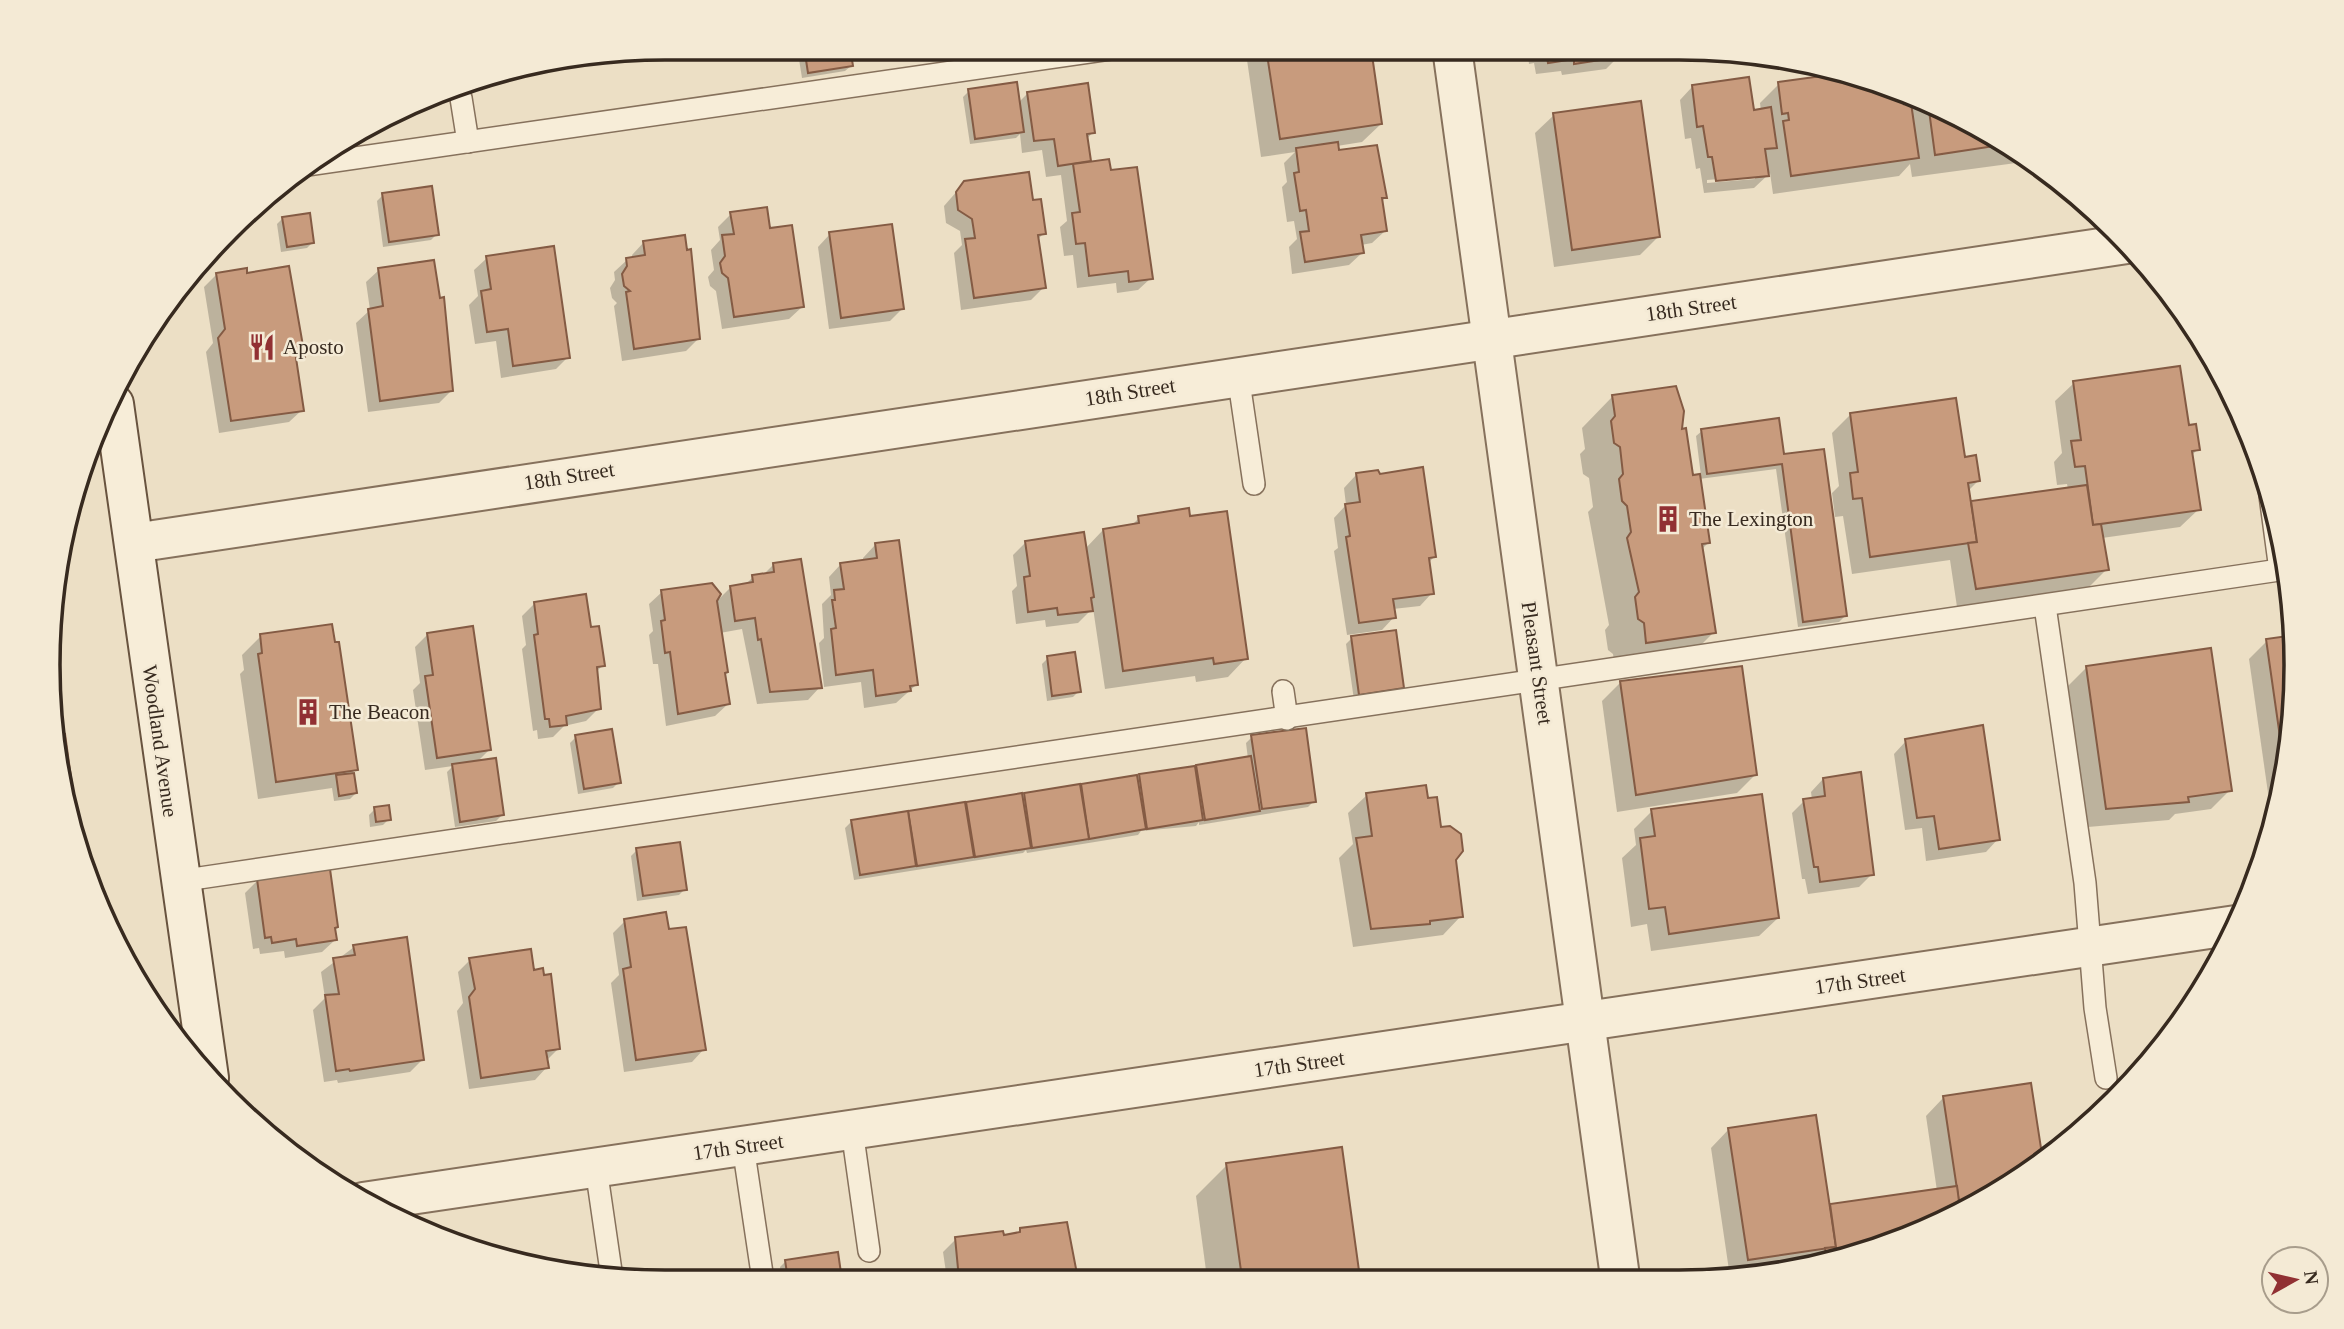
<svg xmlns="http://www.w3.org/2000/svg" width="2344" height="1329" font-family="'Times New Roman',serif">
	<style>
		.shadow { fill: #0003; fill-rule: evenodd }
		.building { fill: #c89b7d; stroke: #845b44; stroke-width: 2 }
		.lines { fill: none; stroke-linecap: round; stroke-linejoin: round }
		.lane-casing { stroke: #86715c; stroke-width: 24 }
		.street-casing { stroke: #86715c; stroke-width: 42 }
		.secondary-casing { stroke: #68533f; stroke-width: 42 }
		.lane { stroke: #f7edd8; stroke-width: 21 }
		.street { stroke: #f7edd8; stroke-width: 38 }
		.secondary { stroke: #f7edd8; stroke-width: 38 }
		.labels { text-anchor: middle; stroke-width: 5; stroke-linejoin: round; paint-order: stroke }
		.street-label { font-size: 21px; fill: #372a1f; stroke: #f4ead5 }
		.poi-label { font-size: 21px; fill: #372a1f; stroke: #f4ead5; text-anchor: start }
		.rim { fill: none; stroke: #372a1f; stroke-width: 3.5 }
	</style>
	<rect width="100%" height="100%" fill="#ecdfc5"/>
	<g class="shadow">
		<path d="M 797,47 L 848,47 L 851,66 L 845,71 L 802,78 Z"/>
		<path d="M 1259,48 L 1369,48 L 1381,124 L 1362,142 L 1337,146 L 1338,152 L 1386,197 L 1381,202 L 1385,231 L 1372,243 L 1361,245 L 1362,253 L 1349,265 L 1292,274 L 1289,247 L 1297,239 L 1294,221 L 1287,222 L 1282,187 L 1287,182 L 1284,163 L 1295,152 L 1261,157 L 1247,60 Z"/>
		<path d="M 1527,48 L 1632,48 L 1617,51 L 1618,57 L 1606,69 L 1562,75 L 1561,71 L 1536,74 L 1534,63 L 1529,64 Z"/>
		<path d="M 1849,74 L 1878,80 L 1988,130 L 2031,161 L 1912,177 L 1910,164 L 1899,176 L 1773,194 L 1770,173 L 1754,188 L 1704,193 L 1700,168 L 1696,169 L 1691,138 L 1685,139 L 1680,100 L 1692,87 L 1753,112 L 1761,111 L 1760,103 L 1779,84 ZM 1755,176 L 1755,179 L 1707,183 L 1707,180 Z"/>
		<path d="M 969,91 L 1018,103 L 1028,93 L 1093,132 L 1086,140 L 1089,163 L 1151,278 L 1138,290 L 1117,293 L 1116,283 L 1077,288 L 1073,255 L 1064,256 L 1060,227 L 1067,221 L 1061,175 L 1046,177 L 1042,150 L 1022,153 L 1020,134 L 1016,138 L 970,144 L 963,97 Z"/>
		<path d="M 1554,115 L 1658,237 L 1640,255 L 1554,267 L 1535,133 Z"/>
		<path d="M 965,182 L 1031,202 L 1044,233 L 1037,240 L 1044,287 L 1031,300 L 961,310 L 954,253 L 962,245 L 960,231 L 946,223 L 944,206 Z"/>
		<path d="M 383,195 L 437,234 L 431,240 L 383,247 L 377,201 Z"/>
		<path d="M 731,214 L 769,230 L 802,307 L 789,319 L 722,329 L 716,291 L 710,286 L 708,277 L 714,270 L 711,250 L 720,240 L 718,227 Z"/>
		<path d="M 283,218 L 313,242 L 307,248 L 281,252 L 277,224 Z"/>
		<path d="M 830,234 L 903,308 L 890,321 L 829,329 L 818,247 Z"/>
		<path d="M 644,242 L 698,339 L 686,351 L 622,361 L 614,306 L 617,303 L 612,298 L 610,288 L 615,280 L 614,272 L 627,260 L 632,259 L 632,255 Z"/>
		<path d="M 487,258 L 568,357 L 556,369 L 501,378 L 496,341 L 475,344 L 469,305 L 478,296 L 474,270 Z"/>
		<path d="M 379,270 L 452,390 L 439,403 L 368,412 L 356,323 L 370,310 L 366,282 Z"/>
		<path d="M 217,274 L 246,275 L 303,356 L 295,364 L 302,410 L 289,422 L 219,433 L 206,352 L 213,343 L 204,287 Z"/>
		<path d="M 2074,383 L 2187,427 L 2198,449 L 2191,456 L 2199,509 L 2180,527 L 2102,538 L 2107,569 L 2088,588 L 1957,607 L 1950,560 L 1852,574 L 1843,516 L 1835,517 L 1832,493 L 1839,486 L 1832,433 L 1850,415 L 1963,459 L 1978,481 L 1968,491 L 1969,503 L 2068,489 L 2067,484 L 2057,485 L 2054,462 L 2062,453 L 2055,401 Z"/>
		<path d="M 1613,396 L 1679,431 L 1691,477 L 1701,476 L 1696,436 L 1702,431 L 1783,456 L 1845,616 L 1839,622 L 1798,627 L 1776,469 L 1699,479 L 1708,543 L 1701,550 L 1714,632 L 1682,664 L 1616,673 L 1613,654 L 1608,650 L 1605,630 L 1609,625 L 1588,512 L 1593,507 L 1589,478 L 1583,474 L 1580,454 L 1585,449 L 1582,428 Z"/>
		<path d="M 1356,475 L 1435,556 L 1428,563 L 1432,593 L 1420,606 L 1393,609 L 1394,617 L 1382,630 L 1347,635 L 1334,551 L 1338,548 L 1334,518 L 1346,505 L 1344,488 Z"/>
		<path d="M 1139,518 L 1246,658 L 1228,677 L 1196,682 L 1195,676 L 1105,689 L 1093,608 L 1078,623 L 1046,627 L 1045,620 L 1016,624 L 1012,591 L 1017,586 L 1013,555 L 1025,543 L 1085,549 L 1103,530 L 1131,526 Z"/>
		<path d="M 875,545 L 916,685 L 896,703 L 864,708 L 861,682 L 824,687 L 819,643 L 824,638 L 822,604 L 831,595 L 829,577 L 841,564 L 863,561 L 863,558 Z"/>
		<path d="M 774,564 L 820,687 L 808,700 L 757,704 L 742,629 L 720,633 L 728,704 L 715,716 L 666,726 L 658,664 L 653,664 L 649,635 L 653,631 L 649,604 L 662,592 L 714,604 L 731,587 L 745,585 L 753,577 L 762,576 Z"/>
		<path d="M 535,603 L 589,629 L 603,665 L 595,673 L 599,708 L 586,721 L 564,726 L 553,737 L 538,739 L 537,730 L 533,731 L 522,649 L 526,645 L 522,616 Z"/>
		<path d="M 428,634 L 489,750 L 477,762 L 502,815 L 496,821 L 455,827 L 447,772 L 453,766 L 425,770 L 413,690 L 420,683 L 415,647 Z"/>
		<path d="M 261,636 L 356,769 L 353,772 L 356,793 L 350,799 L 334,801 L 332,788 L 258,799 L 240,674 L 244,670 L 242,655 Z"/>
		<path d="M 2295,637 L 2291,745 L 2279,799 L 2269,800 L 2249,659 L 2267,641 Z"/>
		<path d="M 1352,638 L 1402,687 L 1396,693 L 1354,700 L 1346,644 Z"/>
		<path d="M 1048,658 L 1079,691 L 1073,697 L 1047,701 L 1042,664 Z"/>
		<path d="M 2087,667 L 2230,790 L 2211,809 L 2175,814 L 2169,820 L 2088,827 L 2068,686 Z"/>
		<path d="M 1620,683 L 1755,775 L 1737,793 L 1617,812 L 1602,701 Z"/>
		<path d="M 576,737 L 619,782 L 613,788 L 578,794 L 570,743 Z"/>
		<path d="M 1252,737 L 1314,801 L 1308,807 L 1199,825 L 1199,822 L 1196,826 L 1141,831 L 1138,835 L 1027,853 L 1026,850 L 1023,853 L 854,880 L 845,828 L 851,822 L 1021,798 L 1025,795 L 1136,779 L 1139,776 L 1194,770 L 1197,767 L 1248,759 L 1246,743 Z"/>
		<path d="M 1906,741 L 1998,839 L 1986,852 L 1926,861 L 1922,828 L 1905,830 L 1894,754 Z"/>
		<path d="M 1823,779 L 1872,874 L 1859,887 L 1808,894 L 1805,879 L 1802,879 L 1792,813 L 1804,801 L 1812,800 L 1811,792 Z"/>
		<path d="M 1367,795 L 1427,800 L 1454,860 L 1461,916 L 1443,935 L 1353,947 L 1339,858 L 1353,844 L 1348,813 Z"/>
		<path d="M 375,809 L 389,819 L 383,825 L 370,827 L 369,815 Z"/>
		<path d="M 1652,811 L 1778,918 L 1759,936 L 1651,951 L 1647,924 L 1631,927 L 1622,858 L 1636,845 L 1634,829 Z"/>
		<path d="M 637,850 L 685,889 L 679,895 L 637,901 L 631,856 Z"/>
		<path d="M 257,881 L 333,930 L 335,940 L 322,952 L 285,958 L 284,951 L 260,954 L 259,948 L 253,949 L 245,893 Z"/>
		<path d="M 625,921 L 667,931 L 704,1049 L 692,1062 L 624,1072 L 611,983 L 619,975 L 613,933 Z"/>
		<path d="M 354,947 L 422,1060 L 410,1072 L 338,1083 L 337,1080 L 324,1082 L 313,1010 L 325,998 L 321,972 Z"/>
		<path d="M 470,960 L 533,972 L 558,1049 L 546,1061 L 547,1067 L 535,1080 L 469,1089 L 457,1011 L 463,1003 L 458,972 Z"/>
		<path d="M 1944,1097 L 2041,1162 L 2022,1178 L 1878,1249 L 1803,1266 L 1730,1277 L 1711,1148 L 1729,1129 L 1828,1206 L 1937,1191 L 1926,1116 Z"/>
		<path d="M 1227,1165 L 1358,1278 L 1207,1278 L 1196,1196 Z"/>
		<path d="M 1021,1230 L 1074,1279 L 947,1279 L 943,1252 L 956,1239 L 1002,1237 L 1016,1235 Z"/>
		<path d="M 786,1261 L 841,1280 L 782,1280 L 780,1267 Z"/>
	</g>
	<g class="building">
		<path d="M 804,47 L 850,47 L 853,66 L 808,73 Z"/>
		<path d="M 1266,48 L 1371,48 L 1382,124 L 1280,139 Z"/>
		<path d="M 1541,48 L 1619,48 L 1620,57 L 1574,64 L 1574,59 L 1548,63 L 1546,52 L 1541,52 Z"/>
		<path d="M 1844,73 L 1878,80 L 1910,95 L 1903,97 L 1904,104 L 1911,103 L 1919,158 L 1791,176 L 1783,121 L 1789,120 L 1788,113 L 1782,114 L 1778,82 Z"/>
		<path d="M 1749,77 L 1754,110 L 1771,107 L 1777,148 L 1765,149 L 1769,176 L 1716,181 L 1712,157 L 1708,157 L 1703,126 L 1697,127 L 1692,85 Z"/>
		<path d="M 1017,82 L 1024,132 L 975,139 L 968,89 Z"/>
		<path d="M 1088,83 L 1095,133 L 1087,134 L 1091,161 L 1058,166 L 1054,139 L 1034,141 L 1027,92 Z"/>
		<path d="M 1641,101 L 1660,237 L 1572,250 L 1553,113 Z"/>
		<path d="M 1928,103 L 1988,130 L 2008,144 L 1935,155 Z"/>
		<path d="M 1338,142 L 1339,150 L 1377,145 L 1387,198 L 1382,198 L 1387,231 L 1361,235 L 1364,253 L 1305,262 L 1300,232 L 1309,231 L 1306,210 L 1300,211 L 1294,173 L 1299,172 L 1296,148 Z"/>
		<path d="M 1109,159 L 1111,170 L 1137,167 L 1153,279 L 1129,282 L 1128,271 L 1089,276 L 1085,243 L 1076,244 L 1072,213 L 1080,212 L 1073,164 Z"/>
		<path d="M 1029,172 L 1033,200 L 1041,199 L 1046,234 L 1038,235 L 1046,288 L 974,298 L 965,239 L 975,238 L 972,219 L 958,210 L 956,192 L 964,181 Z"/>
		<path d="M 432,186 L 439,235 L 389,242 L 382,193 Z"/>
		<path d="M 767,207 L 770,228 L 792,225 L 804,307 L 734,317 L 728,278 L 722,273 L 720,263 L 725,256 L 722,235 L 734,234 L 730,212 Z"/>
		<path d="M 310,213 L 314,243 L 287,247 L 282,217 Z"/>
		<path d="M 892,224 L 904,309 L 841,318 L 829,232 Z"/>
		<path d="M 685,235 L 687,250 L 691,249 L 700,339 L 634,349 L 626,292 L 630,291 L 624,286 L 622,274 L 627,266 L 626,258 L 645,255 L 643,241 Z"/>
		<path d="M 554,246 L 570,358 L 513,366 L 508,329 L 487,332 L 481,291 L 491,289 L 486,256 Z"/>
		<path d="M 434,260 L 440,298 L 444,297 L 453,391 L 380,401 L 368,309 L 383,306 L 378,268 Z"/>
		<path d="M 289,266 L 305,357 L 296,358 L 304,411 L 231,421 L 218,338 L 225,329 L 216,273 L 247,268 L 247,273 Z"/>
		<path d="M 2180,366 L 2189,425 L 2196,424 L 2200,450 L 2192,451 L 2201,510 L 2093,525 L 2085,466 L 2075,467 L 2071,441 L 2081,440 L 2073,381 Z"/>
		<path d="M 1676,386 L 1684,411 L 1682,429 L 1686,428 L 1693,475 L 1700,474 L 1710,543 L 1702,544 L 1716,633 L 1646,643 L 1644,623 L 1638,619 L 1635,597 L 1639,592 L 1627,538 L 1631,532 L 1627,506 L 1622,501 L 1619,479 L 1623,474 L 1620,447 L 1614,443 L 1611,421 L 1615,416 L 1612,395 Z"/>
		<path d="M 1956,398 L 1965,457 L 1976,455 L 1980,481 L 1968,483 L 1977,542 L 1870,557 L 1862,498 L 1853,499 L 1850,473 L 1858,472 L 1850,413 Z"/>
		<path d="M 1779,418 L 1784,454 L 1824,449 L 1847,616 L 1803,622 L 1782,464 L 1707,474 L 1701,429 Z"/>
		<path d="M 1423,467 L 1436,557 L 1429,558 L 1434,594 L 1393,599 L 1396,618 L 1359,623 L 1346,537 L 1350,536 L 1345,504 L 1360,502 L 1356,473 L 1378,470 L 1380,474 Z"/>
		<path d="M 2087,485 L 2093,525 L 2101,524 L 2109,570 L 1976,589 L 1968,543 L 1977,542 L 1971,501 Z"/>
		<path d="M 1189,508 L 1190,516 L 1227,511 L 1248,659 L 1214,664 L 1213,658 L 1123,671 L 1103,529 L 1139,523 L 1138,516 Z"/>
		<path d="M 1084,532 L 1094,597 L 1091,598 L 1093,611 L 1058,615 L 1057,608 L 1028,612 L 1024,577 L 1030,576 L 1025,541 Z"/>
		<path d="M 899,540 L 918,685 L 910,686 L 911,691 L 876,696 L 873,670 L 836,675 L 831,629 L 836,628 L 832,600 L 835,600 L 834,590 L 844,589 L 840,563 L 877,558 L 875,543 Z"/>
		<path d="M 801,559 L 822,688 L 770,692 L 761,639 L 758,640 L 755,618 L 735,621 L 730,586 L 753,582 L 752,575 L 774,572 L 773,563 Z"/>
		<path d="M 712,583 L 721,594 L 717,601 L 728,672 L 725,673 L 730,704 L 678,714 L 670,652 L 665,653 L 661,621 L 665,620 L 661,590 Z"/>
		<path d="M 586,594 L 591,627 L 599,626 L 605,666 L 597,667 L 601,709 L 566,716 L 567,725 L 550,727 L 549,719 L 545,719 L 534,635 L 538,634 L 534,602 Z"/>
		<path d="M 332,624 L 335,642 L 339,642 L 358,770 L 276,782 L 258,654 L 262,653 L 260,634 Z"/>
		<path d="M 473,626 L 491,750 L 437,758 L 425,676 L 433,675 L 427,633 Z"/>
		<path d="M 1396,630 L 1404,688 L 1359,695 L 1351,636 Z"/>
		<path d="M 2295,635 L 2291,745 L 2285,772 L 2266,639 Z"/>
		<path d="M 2211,648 L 2232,791 L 2188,797 L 2189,802 L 2106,809 L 2086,666 Z"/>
		<path d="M 1075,652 L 1081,692 L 1052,696 L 1047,656 Z"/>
		<path d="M 1742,666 L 1757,775 L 1636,795 L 1620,681 Z"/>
		<path d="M 1983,725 L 2000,840 L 1939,849 L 1934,816 L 1917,818 L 1905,739 Z"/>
		<path d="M 1306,728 L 1316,802 L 1262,809 L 1251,735 Z"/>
		<path d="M 612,729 L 621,783 L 584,789 L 575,735 Z"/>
		<path d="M 65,734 L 74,799 L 71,800 L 56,736 Z"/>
		<path d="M 1251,756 L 1260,811 L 1205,820 L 1196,765 Z"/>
		<path d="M 496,758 L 504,815 L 460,822 L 452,764 Z"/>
		<path d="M 1195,766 L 1203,820 L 1147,829 L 1139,774 Z"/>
		<path d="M 1861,772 L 1874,875 L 1820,882 L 1818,867 L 1814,867 L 1803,799 L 1825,796 L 1823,778 Z"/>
		<path d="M 354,773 L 357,793 L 339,796 L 336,775 Z"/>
		<path d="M 1137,775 L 1146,829 L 1089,839 L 1081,784 Z"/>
		<path d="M 1080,784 L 1089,839 L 1032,848 L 1024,793 Z"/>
		<path d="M 1426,785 L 1428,798 L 1437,797 L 1441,827 L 1450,826 L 1461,834 L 1463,851 L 1456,860 L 1463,917 L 1430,921 L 1430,924 L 1371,929 L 1356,838 L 1372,836 L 1366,793 Z"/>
		<path d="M 1022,793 L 1031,848 L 975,857 L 966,802 Z"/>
		<path d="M 1762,794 L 1779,918 L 1669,934 L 1665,907 L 1649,909 L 1640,838 L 1655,836 L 1651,809 Z"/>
		<path d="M 965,802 L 974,857 L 917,866 L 908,811 Z"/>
		<path d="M 389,805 L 391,820 L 376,822 L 374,807 Z"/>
		<path d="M 908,811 L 916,866 L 860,875 L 851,820 Z"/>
		<path d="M 680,842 L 687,890 L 643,896 L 636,848 Z"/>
		<path d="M 330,869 L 338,927 L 335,928 L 337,940 L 297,946 L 296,939 L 272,943 L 271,937 L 265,938 L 257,879 Z"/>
		<path d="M 666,912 L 669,929 L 686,927 L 706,1050 L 636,1060 L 623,969 L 631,967 L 624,919 Z"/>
		<path d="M 407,937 L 424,1060 L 350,1071 L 349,1069 L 336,1071 L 325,995 L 339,994 L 333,958 L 355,955 L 353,945 Z"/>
		<path d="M 531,949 L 534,970 L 543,968 L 544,975 L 551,974 L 560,1049 L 546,1051 L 549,1068 L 481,1078 L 469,997 L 475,989 L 469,958 Z"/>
		<path d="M 2031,1083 L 2043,1161 L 2022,1178 L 1960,1209 L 1943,1096 Z"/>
		<path d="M 1816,1115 L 1836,1247 L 1748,1260 L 1728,1128 Z"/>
		<path d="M 1342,1147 L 1360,1278 L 1242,1278 L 1226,1163 Z"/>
		<path d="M 1957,1186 L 1960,1209 L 1878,1249 L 1827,1261 L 1825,1248 L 1836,1247 L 1830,1204 Z"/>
		<path d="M 1067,1222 L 1078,1279 L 959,1279 L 955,1237 L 1003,1231 L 1004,1235 L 1020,1232 L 1020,1228 Z"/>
		<path d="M 838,1252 L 842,1280 L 788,1280 L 785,1260 Z"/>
		<path d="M 719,1273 L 720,1280 L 674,1280 Z"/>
	</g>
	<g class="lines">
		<defs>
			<g id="lane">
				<path d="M 461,98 L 468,142"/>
				<path d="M 307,165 L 1117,48"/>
				<path d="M 1238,375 L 1254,484"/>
				<path d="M 2269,488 L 2280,570"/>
				<path d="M 2045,606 L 2085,883 L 2095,1008 L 2106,1078"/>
				<path d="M 1283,691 L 1287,719"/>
				<path d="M 179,881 L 2286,569"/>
				<path d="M 852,1130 L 869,1251"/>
				<path d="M 743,1146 L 763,1280"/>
				<path d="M 596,1168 L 612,1278"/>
			</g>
			<g id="street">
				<path d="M 1452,48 L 1620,1277"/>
				<path d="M 134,543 L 2127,244"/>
				<path d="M 363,1202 L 2236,925"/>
			</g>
			<path id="secondary" d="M 114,404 L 209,1078"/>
		</defs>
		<use href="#lane" class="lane-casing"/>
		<use href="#street" class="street-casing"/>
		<use href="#secondary" class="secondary-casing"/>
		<use href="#lane" class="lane"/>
		<use href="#street" class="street"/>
		<use href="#secondary" class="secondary"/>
	</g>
	<defs>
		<symbol id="restaurant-bare" viewBox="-9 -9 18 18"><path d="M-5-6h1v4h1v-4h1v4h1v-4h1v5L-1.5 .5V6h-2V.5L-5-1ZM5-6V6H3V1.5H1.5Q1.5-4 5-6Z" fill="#913033" stroke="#f4ead5" stroke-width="2.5" paint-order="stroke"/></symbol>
		<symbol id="building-bare" viewBox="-9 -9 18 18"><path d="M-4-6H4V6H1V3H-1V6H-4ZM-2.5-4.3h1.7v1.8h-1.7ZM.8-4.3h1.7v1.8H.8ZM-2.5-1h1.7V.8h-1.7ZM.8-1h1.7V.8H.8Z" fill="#913033" stroke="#f4ead5" stroke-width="2.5" paint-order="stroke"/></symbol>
	</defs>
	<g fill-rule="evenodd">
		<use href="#restaurant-bare" x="243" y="328" width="38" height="38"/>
		<use href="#building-bare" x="1649" y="500" width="38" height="38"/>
		<use href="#building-bare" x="289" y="693" width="38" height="38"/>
	</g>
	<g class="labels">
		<g class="street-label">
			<text transform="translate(1691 308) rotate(-8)" y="7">18th Street</text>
			<text transform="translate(1130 392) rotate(-9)" y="7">18th Street</text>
			<text transform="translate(569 476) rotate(-9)" y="7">18th Street</text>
			<text transform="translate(1537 663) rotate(82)" y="7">Pleasant Street</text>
			<text transform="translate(160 741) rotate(82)" y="7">Woodland Avenue</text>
			<text transform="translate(1860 981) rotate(-8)" y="7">17th Street</text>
			<text transform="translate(1299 1064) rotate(-8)" y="7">17th Street</text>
			<text transform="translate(738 1147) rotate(-8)" y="7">17th Street</text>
		</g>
		<g class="poi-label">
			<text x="283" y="354">Aposto</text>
			<text x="1689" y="526">The Lexington</text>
			<text x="329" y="719">The Beacon</text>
		</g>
	</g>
	<path d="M0 0H2344V1329H0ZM665 60H1679A605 605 0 0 1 2284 665V665A605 605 0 0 1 1679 1270H665A605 605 0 0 1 60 665V665A605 605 0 0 1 665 60Z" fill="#f4ead5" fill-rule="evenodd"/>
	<path class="rim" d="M665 60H1679A605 605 0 0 1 2284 665V665A605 605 0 0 1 1679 1270H665A605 605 0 0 1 60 665V665A605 605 0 0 1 665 60Z"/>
	<g transform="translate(2295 1280) rotate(82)"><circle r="33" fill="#f4ead5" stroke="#a89d8c" stroke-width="2"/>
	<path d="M0-5L12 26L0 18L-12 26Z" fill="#913033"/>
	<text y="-10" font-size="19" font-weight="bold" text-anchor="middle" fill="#372a1f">N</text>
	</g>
</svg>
